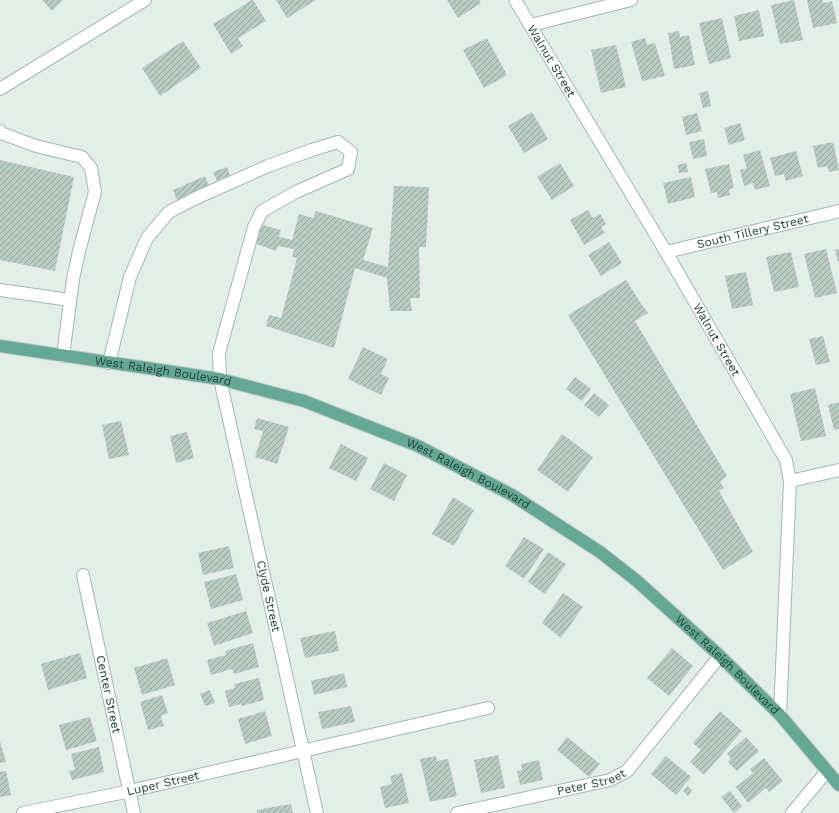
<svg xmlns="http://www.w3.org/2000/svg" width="839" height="813" font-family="'Work Sans',sans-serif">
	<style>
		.building { fill: url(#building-hatch) }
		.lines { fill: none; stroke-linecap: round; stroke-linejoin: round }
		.minor-casing { stroke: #a5b7b0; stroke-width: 14 }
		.major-casing { stroke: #c1cac7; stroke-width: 14 }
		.minor { stroke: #fff; stroke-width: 12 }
		.major { stroke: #64a895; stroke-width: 12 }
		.labels { text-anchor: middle; stroke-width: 4; stroke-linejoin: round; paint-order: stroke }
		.street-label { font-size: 12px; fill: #214238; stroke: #f5faf7 }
	</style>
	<defs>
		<pattern id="building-hatch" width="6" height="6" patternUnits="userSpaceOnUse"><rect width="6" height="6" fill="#b8cac2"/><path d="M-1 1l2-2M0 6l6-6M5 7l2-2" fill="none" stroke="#95a69f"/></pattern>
	</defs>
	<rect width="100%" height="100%" fill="#e3eee9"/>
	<g class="building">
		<path d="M 42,0 L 63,0 L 52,11 Z"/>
		<path d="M 252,0 L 253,0 L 266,21 L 238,38 L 243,46 L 231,54 L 213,24 Z"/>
		<path d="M 276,0 L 316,0 L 287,18 Z"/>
		<path d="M 447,0 L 479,0 L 481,3 L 458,18 Z"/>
		<path d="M 794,0 L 803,40 L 780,44 L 771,5 Z"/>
		<path d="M 807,0 L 822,0 L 823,3 L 832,1 L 837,23 L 813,28 Z"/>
		<path d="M 759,10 L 764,36 L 739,41 L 734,16 Z"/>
		<path d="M 722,18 L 731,58 L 709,64 L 699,23 Z"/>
		<path d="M 679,31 L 680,37 L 689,35 L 695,65 L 674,69 L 668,33 Z"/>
		<path d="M 487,38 L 507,75 L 484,88 L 463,50 Z"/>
		<path d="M 645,38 L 647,45 L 655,43 L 665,76 L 642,81 L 631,42 Z"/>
		<path d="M 183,41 L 201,68 L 160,96 L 142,68 Z"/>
		<path d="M 616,45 L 626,87 L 601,93 L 591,50 Z"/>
		<path d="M 708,91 L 711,106 L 703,108 L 699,93 Z"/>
		<path d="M 532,112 L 548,139 L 524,153 L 508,126 Z"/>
		<path d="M 697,113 L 702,131 L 686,135 L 682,117 Z"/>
		<path d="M 740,123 L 745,140 L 729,145 L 724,128 Z"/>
		<path d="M 704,139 L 707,156 L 693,159 L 689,142 Z"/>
		<path d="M 833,142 L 839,170 L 829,172 L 827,166 L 818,168 L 813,146 Z"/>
		<path d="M 760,150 L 770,186 L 755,190 L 753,183 L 744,186 L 740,170 L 747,168 L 743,155 Z"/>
		<path d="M 796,151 L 803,176 L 786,181 L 784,174 L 775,176 L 770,158 Z"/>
		<path d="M 0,160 L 74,177 L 55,271 L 0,260 Z"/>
		<path d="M 560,163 L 574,186 L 552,200 L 537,177 Z"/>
		<path d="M 686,163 L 688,172 L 679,173 L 678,165 Z"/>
		<path d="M 729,164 L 734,188 L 729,189 L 730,195 L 718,198 L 717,192 L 711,193 L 705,169 Z"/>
		<path d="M 227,167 L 230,175 L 217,181 L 213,172 Z"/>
		<path d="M 205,176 L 209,186 L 177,200 L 173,190 Z"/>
		<path d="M 691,177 L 695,197 L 668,204 L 663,183 Z"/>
		<path d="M 394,186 L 429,187 L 426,247 L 419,247 L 420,298 L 410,298 L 412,311 L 390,311 L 387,278 L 355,268 L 334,348 L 266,326 L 269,315 L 281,318 L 297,258 L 292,257 L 294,249 L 278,246 L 276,251 L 253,243 L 258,224 L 281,230 L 279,237 L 292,240 L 299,214 L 313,218 L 316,211 L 373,228 L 363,260 L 388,267 Z"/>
		<path d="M 588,210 L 593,218 L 600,214 L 606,224 L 601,227 L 605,233 L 584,245 L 570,220 Z"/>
		<path d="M 609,242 L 622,263 L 601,276 L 588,255 Z"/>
		<path d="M 826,249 L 837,293 L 815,298 L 804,254 Z"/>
		<path d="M 839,249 L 839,262 L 838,262 L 835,250 Z"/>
		<path d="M 791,252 L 799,287 L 774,292 L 766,257 Z"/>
		<path d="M 746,272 L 753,305 L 732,309 L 725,276 Z"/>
		<path d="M 626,280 L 642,305 L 648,313 L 635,321 L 727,476 L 720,482 L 724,488 L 719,491 L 753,552 L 723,570 L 568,315 Z"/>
		<path d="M 823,336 L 830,362 L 816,365 L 809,339 Z"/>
		<path d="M 363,347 L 388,359 L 381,374 L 389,378 L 381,395 L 348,379 Z"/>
		<path d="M 575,377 L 591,389 L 582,401 L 566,389 Z"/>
		<path d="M 815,388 L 826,436 L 801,441 L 790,394 Z"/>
		<path d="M 594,393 L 609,405 L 599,417 L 584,405 Z"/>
		<path d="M 839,402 L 839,429 L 834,430 L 828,405 Z"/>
		<path d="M 257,418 L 289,427 L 277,464 L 255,457 L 263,431 L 254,429 Z"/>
		<path d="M 121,421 L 129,455 L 109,459 L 102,425 Z"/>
		<path d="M 187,432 L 194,458 L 176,463 L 170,436 Z"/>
		<path d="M 562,434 L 593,457 L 568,492 L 537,470 Z"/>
		<path d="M 341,444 L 368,458 L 356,481 L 329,468 Z"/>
		<path d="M 384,463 L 407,475 L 394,501 L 370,489 Z"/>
		<path d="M 453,497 L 474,510 L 454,546 L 432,534 Z"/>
		<path d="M 524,537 L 544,549 L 524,579 L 505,566 Z"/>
		<path d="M 229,546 L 234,568 L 203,575 L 198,553 Z"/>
		<path d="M 548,552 L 566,564 L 545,594 L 528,582 Z"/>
		<path d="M 236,574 L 243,600 L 211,609 L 204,582 Z"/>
		<path d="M 563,593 L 583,607 L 561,638 L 542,623 Z"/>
		<path d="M 246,611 L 253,633 L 214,646 L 207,623 Z"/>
		<path d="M 335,631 L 339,651 L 305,658 L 300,638 Z"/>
		<path d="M 253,643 L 259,667 L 234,674 L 232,669 L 211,675 L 207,660 L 226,655 L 225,651 Z"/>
		<path d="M 672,648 L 693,666 L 669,696 L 647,678 Z"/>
		<path d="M 80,653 L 87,678 L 48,690 L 41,664 Z"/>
		<path d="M 167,658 L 175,685 L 142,695 L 134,668 Z"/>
		<path d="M 344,673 L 347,687 L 314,695 L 311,681 Z"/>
		<path d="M 259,678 L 264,700 L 242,706 L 241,704 L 229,707 L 225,691 L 235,688 L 234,684 Z"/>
		<path d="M 210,690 L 215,703 L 205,706 L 200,694 Z"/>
		<path d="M 162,695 L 168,713 L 161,716 L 164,726 L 148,730 L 140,702 Z"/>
		<path d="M 351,706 L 355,722 L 322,729 L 318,712 Z"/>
		<path d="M 265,711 L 272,736 L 245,744 L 238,719 Z"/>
		<path d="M 720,711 L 742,731 L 704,775 L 690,762 L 701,750 L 693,743 Z"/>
		<path d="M 90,717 L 97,741 L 66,750 L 59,725 Z"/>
		<path d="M 567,737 L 600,764 L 589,777 L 557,750 Z"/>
		<path d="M 746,737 L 759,751 L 737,771 L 728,762 L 731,758 L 727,754 Z"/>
		<path d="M 0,742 L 6,762 L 0,763 Z"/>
		<path d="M 99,747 L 104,772 L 72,780 L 69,771 L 75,770 L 71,754 Z"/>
		<path d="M 498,755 L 505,788 L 481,793 L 474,760 Z"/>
		<path d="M 436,756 L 437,761 L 448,759 L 457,796 L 430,802 L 420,759 Z"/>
		<path d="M 666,756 L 691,777 L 676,795 L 651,774 Z"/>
		<path d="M 764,758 L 783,781 L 769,792 L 766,788 L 748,803 L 736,787 L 753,773 L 750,769 Z"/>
		<path d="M 539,760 L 543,780 L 520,785 L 517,771 L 522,770 L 521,764 Z"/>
		<path d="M 6,771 L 11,795 L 0,797 L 0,772 Z"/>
		<path d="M 402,773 L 409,803 L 385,808 L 380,787 L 392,784 L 390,776 Z"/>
		<path d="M 687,786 L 692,790 L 688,796 L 683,791 Z"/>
		<path d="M 730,791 L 742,806 L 734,813 L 721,797 Z"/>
		<path d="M 291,804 L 293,813 L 257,813 L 257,810 Z"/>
	</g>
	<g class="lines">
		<defs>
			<g id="minor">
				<path id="s1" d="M 515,0 L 666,252 L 786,460 L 790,481 L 780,715"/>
				<path d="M 531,25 L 631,0"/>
				<path d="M 0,89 L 145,0"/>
				<path d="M 0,131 L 1,133 L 36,146 L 82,157 L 91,168 L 95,192 L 79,251 L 73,279 L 63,356"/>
				<path id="s2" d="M 666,252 L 839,211"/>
				<path d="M 0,290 L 70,300"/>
				<path id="s3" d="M 109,363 L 130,277 L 147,238 L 169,212 L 196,198 L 268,166 L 312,150 L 338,142 L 351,152 L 348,169 L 296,192 L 262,211 L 254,227 L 219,353 L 220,379 L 317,813"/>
				<path d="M 790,481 L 839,470"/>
				<path id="s4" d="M 83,575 L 134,813"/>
				<path id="s5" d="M 23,813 L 130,791 L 488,708"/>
				<path id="s6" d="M 457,813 L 610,780 L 627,771 L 720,656"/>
				<path d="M 792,813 L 827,771"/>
			</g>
			<g id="major">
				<path id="s7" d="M 0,346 L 220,379 L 304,401 L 418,446 L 512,495 L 600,552 L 637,581 L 720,656 L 780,715 L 839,785"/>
			</g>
		</defs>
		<use href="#minor" class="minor-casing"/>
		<use href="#major" class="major-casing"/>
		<use href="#minor" class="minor"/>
		<use href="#major" class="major"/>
	</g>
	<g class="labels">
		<g class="street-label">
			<text dy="4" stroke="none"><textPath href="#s1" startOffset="71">Walnut Street</textPath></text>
			<text dy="4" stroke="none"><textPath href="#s2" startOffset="89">South Tillery Street</textPath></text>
			<text dy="4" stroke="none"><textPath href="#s1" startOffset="395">Walnut Street</textPath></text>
			<text dy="4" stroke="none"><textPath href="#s7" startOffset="165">West Raleigh Boulevard</textPath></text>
			<text dy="4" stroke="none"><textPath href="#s7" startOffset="489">West Raleigh Boulevard</textPath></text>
			<text dy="4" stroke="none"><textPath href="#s3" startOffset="875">Clyde Street</textPath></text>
			<text dy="4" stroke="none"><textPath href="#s7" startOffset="813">West Raleigh Boulevard</textPath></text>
			<text dy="4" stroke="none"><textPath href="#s4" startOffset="122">Center Street</textPath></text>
			<text dy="4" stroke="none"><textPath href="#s6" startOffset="138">Peter Street</textPath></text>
			<text dy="4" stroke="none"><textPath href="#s5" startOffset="143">Luper Street</textPath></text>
		</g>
	</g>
</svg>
